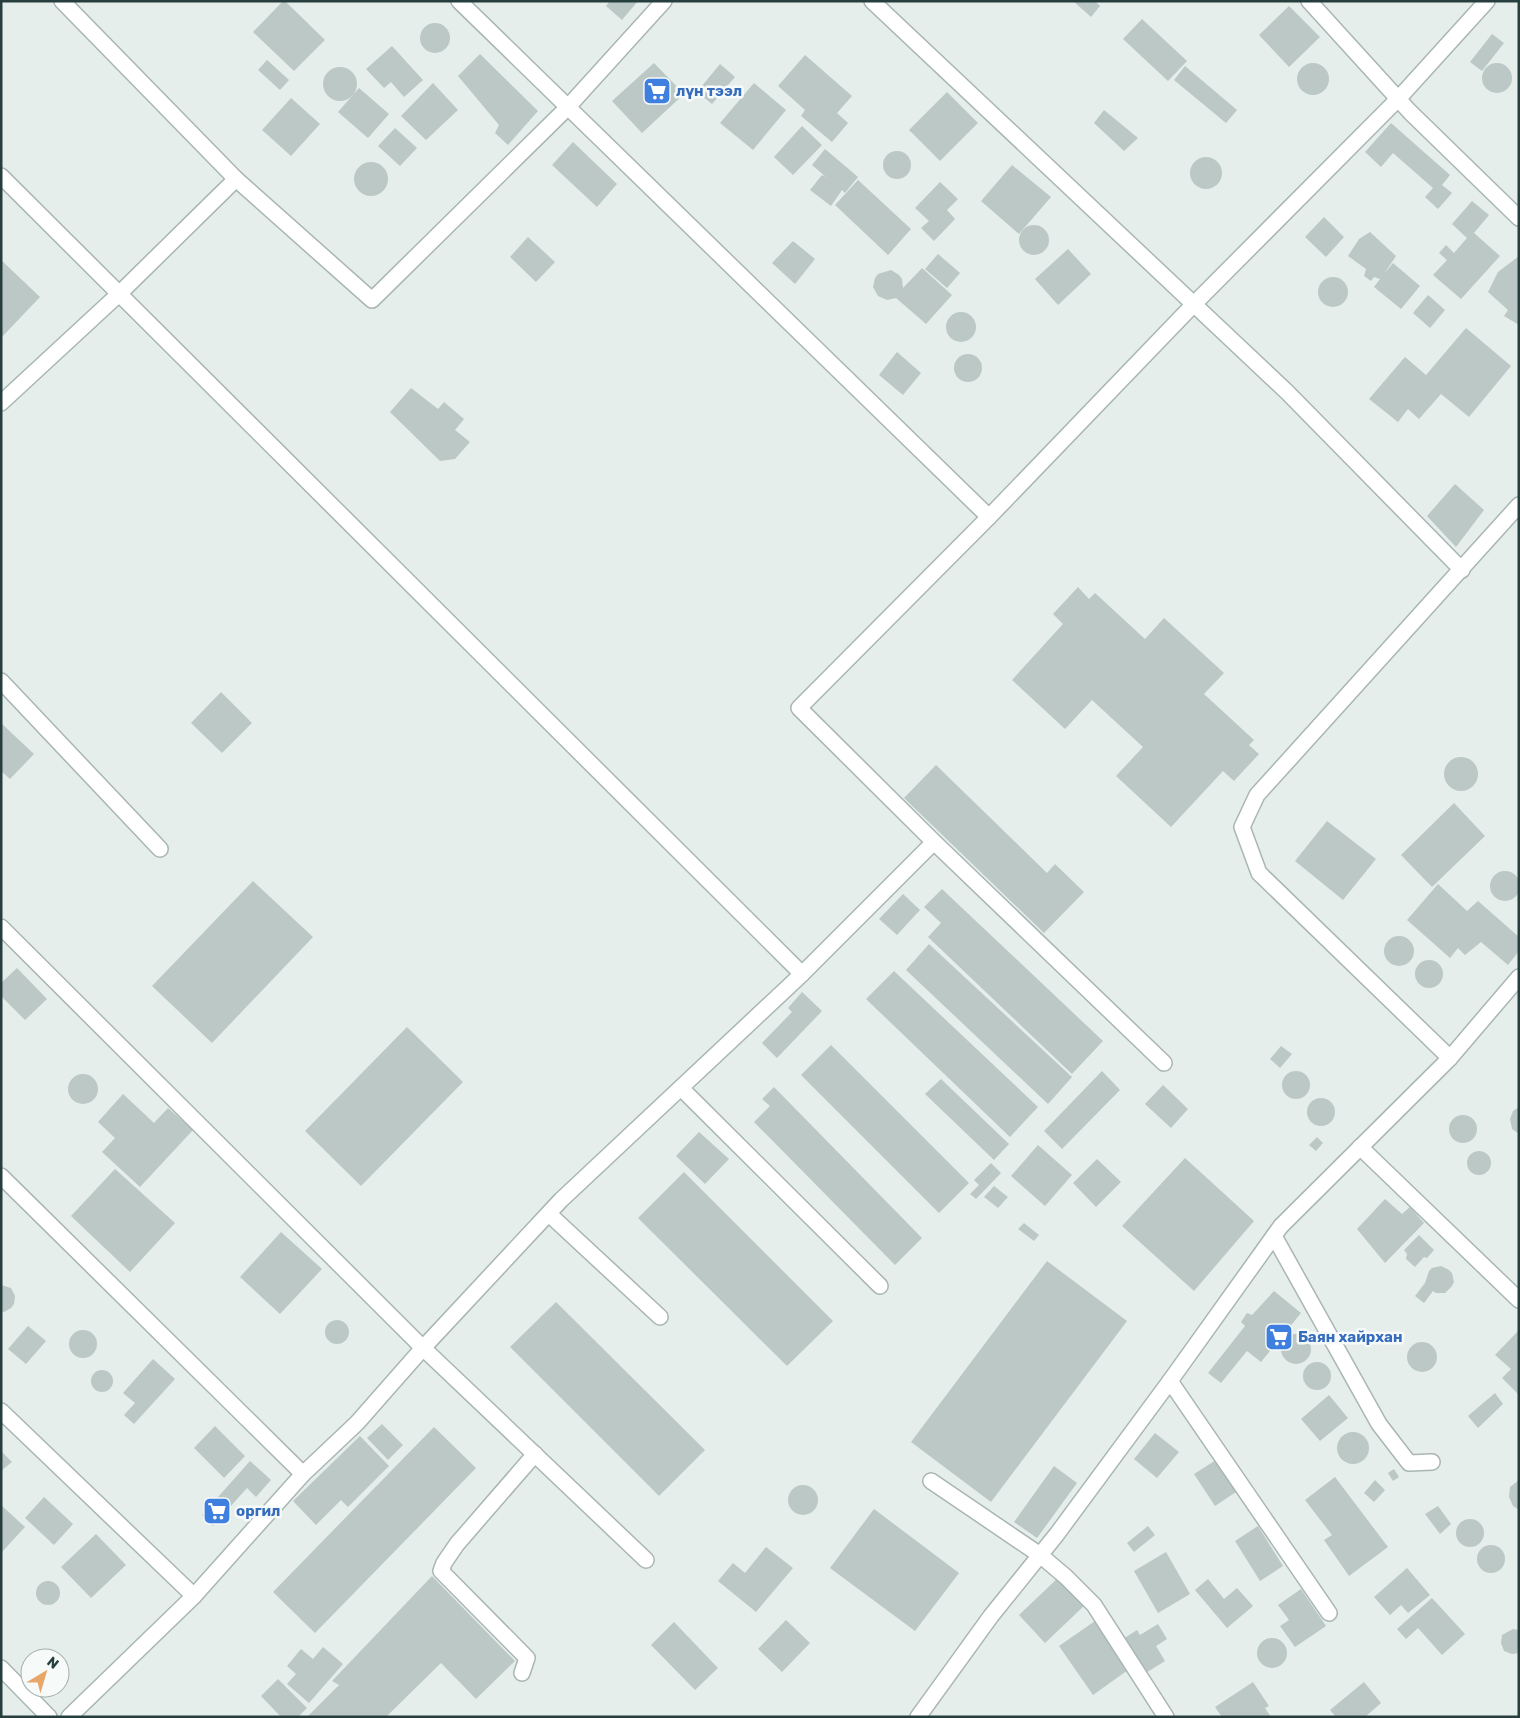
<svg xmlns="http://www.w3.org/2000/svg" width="1520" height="1718" font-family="Rubik,sans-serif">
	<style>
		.building { fill: #bbc8c6 }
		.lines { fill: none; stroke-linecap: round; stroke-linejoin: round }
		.minor-casing { stroke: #a9b6b4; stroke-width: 18 }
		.minor { stroke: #fff; stroke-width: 15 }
		.labels { text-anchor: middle; stroke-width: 5; stroke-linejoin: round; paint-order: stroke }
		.shop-label { font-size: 15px; font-weight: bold; fill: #366cbe; stroke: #f6faf9; text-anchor: start }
	</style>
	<rect width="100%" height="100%" fill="#e6eeec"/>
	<g class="building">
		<path d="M 283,1 L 285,1 L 325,40 L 294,71 L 253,32 Z"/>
		<path d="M 610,1 L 638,1 L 622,20 L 606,6 Z"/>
		<path d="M 1073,1 L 1095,1 L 1100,6 L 1091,17 Z"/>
		<path d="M 1289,6 L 1320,37 L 1289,67 L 1259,35 Z"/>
		<path d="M 1142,19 L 1187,61 L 1168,81 L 1123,39 Z"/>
		<circle cx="435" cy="38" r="15"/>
		<path d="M 1492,34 L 1504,43 L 1482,71 L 1470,62 Z"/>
		<path d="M 392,46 L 423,80 L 404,97 L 391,82 L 384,88 L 366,69 Z"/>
		<path d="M 480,54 L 538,111 L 508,145 L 495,133 L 499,125 L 458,76 Z"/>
		<path d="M 805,55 L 852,96 L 837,113 L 848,123 L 832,142 L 801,116 L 805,110 L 778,86 Z"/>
		<path d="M 267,60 L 289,80 L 280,90 L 258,70 Z"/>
		<circle cx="1313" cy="79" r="16"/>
		<path d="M 654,63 L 684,94 L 642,133 L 612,101 Z"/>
		<circle cx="1497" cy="78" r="15"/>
		<path d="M 720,64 L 735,77 L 712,104 L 697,92 Z"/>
		<path d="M 1185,66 L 1237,110 L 1226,123 L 1174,80 Z"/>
		<circle cx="340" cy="84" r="17"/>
		<path d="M 433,83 L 458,110 L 426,140 L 401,116 Z"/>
		<path d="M 754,83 L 786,110 L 753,150 L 720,123 Z"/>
		<path d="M 359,88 L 389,114 L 368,138 L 338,112 Z"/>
		<path d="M 947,92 L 978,123 L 940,161 L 909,130 Z"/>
		<path d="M 291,98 L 320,124 L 291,156 L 262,130 Z"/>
		<path d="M 1104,110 L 1138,138 L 1124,151 L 1094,123 Z"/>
		<path d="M 1391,123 L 1450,175 L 1442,185 L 1452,193 L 1438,209 L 1425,197 L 1433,188 L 1393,153 L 1381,167 L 1365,152 Z"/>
		<path d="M 802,126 L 822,145 L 793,175 L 774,157 Z"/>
		<path d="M 395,128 L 417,148 L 400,166 L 378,146 Z"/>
		<path d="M 573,142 L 617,184 L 597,207 L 552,165 Z"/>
		<path d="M 825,149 L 858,177 L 845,193 L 842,190 L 831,206 L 810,190 L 822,175 L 826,177 L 812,165 Z"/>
		<circle cx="897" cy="165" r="14"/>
		<circle cx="1206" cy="173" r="16"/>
		<circle cx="371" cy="179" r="17"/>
		<path d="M 1012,165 L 1051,197 L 1019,234 L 981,201 Z"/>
		<path d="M 858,180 L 911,229 L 888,255 L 835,205 Z"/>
		<path d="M 940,182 L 958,199 L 947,210 L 955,219 L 934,241 L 921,228 L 929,221 L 915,208 Z"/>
		<path d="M 1472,201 L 1489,215 L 1474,233 L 1500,256 L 1461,299 L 1433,275 L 1447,260 L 1439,253 L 1446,245 L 1454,253 L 1467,238 L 1452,224 Z"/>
		<path d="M 1324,217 L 1344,237 L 1326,257 L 1305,237 Z"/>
		<circle cx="1034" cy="240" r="15"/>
		<path d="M 1370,232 L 1396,256 L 1384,274 L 1393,263 L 1420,286 L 1401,309 L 1374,287 L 1380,279 L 1374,277 L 1371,281 L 1364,276 L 1366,269 L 1348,256 L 1359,239 Z"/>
		<path d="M 528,237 L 555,262 L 536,282 L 510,257 Z"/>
		<path d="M 793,241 L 815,259 L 795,284 L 772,263 Z"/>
		<path d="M 1068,249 L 1091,274 L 1058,305 L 1035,279 Z"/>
		<path d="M 938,254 L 960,273 L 947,288 L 925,269 Z"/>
		<path d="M 1519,256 L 1519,325 L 1504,316 L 1508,310 L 1488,292 L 1498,272 Z"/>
		<path d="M 1,260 L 40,297 L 1,338 Z"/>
		<path d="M 922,268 L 952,295 L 926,324 L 896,298 L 887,300 L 878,296 L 873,287 L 875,278 L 878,274 L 891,270 L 899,275 L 902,279 L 903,288 Z"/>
		<circle cx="1333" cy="292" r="15"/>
		<path d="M 1428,295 L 1445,310 L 1430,328 L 1413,313 Z"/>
		<circle cx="961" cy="327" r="15"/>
		<path d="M 1466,328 L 1511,366 L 1469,417 L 1441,394 L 1419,419 L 1408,409 L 1398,422 L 1369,399 L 1405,357 L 1426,375 Z"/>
		<path d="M 897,352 L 921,373 L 903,395 L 879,375 Z"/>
		<circle cx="968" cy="368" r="14"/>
		<path d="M 411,388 L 438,409 L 444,402 L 464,419 L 455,430 L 470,442 L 455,459 L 440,461 L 390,412 Z"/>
		<path d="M 1455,484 L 1484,510 L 1456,547 L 1427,516 Z"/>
		<path d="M 1078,587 L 1089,599 L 1095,593 L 1145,639 L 1164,618 L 1224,673 L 1204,694 L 1254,740 L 1249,745 L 1259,754 L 1234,781 L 1223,771 L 1171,827 L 1116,776 L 1143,747 L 1092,700 L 1065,729 L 1012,680 L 1063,624 L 1053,614 Z"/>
		<path d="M 221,692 L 252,723 L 222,753 L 191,723 Z"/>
		<path d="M 1,723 L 34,754 L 10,779 L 1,771 Z"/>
		<circle cx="1461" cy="774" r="17"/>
		<path d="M 936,765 L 1047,873 L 1055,864 L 1084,892 L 1044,933 L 904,798 Z"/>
		<path d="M 1454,803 L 1485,836 L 1432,887 L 1401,855 Z"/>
		<path d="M 1327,821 L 1376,859 L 1343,900 L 1295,861 Z"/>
		<circle cx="1505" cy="886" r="15"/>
		<path d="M 253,881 L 313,937 L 212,1043 L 152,986 Z"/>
		<path d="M 1438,884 L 1467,911 L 1478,901 L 1519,937 L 1519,951 L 1508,965 L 1481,942 L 1465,955 L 1458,948 L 1450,958 L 1407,920 Z"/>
		<path d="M 942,889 L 1103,1041 L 1072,1074 L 928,937 L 941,923 L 924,907 Z"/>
		<path d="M 903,894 L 920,910 L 897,935 L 879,919 Z"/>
		<circle cx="1399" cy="951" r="15"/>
		<path d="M 929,944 L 1072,1077 L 1048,1104 L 906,970 Z"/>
		<circle cx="1429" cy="974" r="14"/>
		<path d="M 17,968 L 47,999 L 25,1020 L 1,996 L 1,983 Z"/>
		<path d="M 894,971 L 1038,1107 L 1010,1137 L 866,999 Z"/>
		<path d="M 802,992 L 822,1011 L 777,1058 L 762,1043 L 792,1012 L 788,1008 Z"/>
		<path d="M 407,1027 L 463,1082 L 361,1186 L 305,1131 Z"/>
		<path d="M 831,1045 L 969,1183 L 939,1213 L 801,1075 Z"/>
		<path d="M 1281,1046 L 1292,1054 L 1280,1068 L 1270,1059 Z"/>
		<circle cx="1296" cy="1085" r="14"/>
		<path d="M 1102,1071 L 1120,1090 L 1062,1149 L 1044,1131 Z"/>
		<circle cx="83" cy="1089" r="15"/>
		<path d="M 941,1079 L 1009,1144 L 994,1160 L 925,1094 Z"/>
		<path d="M 1163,1085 L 1188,1109 L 1171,1128 L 1145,1104 Z"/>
		<path d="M 774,1087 L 922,1238 L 895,1265 L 754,1122 L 770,1106 L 762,1099 Z"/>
		<path d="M 123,1094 L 154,1123 L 168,1108 L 193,1130 L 140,1187 L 102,1152 L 115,1138 L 98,1122 Z"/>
		<circle cx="1321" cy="1112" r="14"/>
		<path d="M 1519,1107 L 1519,1134 L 1512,1129 L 1510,1119 L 1513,1111 Z"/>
		<circle cx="1463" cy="1129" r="14"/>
		<path d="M 699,1132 L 729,1159 L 705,1184 L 676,1156 Z"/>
		<path d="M 1317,1137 L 1323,1143 L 1316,1151 L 1309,1145 Z"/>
		<path d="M 1038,1145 L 1072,1175 L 1045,1206 L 1011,1176 Z"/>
		<circle cx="1479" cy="1163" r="12"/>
		<path d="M 1185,1158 L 1254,1221 L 1194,1291 L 1122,1226 Z"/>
		<path d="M 1097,1159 L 1121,1182 L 1096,1207 L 1073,1183 Z"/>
		<path d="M 991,1163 L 1001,1173 L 976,1199 L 970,1194 L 979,1185 L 974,1180 Z"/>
		<path d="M 115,1169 L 175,1223 L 130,1272 L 71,1216 Z"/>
		<path d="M 684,1172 L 833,1321 L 787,1366 L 638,1218 Z"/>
		<path d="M 994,1186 L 1008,1197 L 998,1208 L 984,1197 Z"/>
		<path d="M 1385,1199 L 1402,1214 L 1410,1207 L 1424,1223 L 1385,1263 L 1357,1229 Z"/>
		<path d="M 1024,1223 L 1039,1235 L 1034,1241 L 1018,1229 Z"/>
		<path d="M 281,1232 L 322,1269 L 280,1314 L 240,1277 Z"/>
		<path d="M 1419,1235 L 1434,1250 L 1427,1258 L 1424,1257 L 1415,1267 L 1406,1259 L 1407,1254 L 1404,1250 Z"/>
		<path d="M 1047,1261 L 1127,1321 L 991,1502 L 911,1442 Z"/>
		<path d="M 1441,1266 L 1449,1270 L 1452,1273 L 1454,1282 L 1452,1286 L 1445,1293 L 1436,1293 L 1433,1291 L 1424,1303 L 1415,1296 L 1425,1283 L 1429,1271 L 1432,1268 Z"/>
		<path d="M 1,1285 L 11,1288 L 15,1296 L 14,1304 L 11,1308 L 4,1312 L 1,1311 Z"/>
		<path d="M 1274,1291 L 1301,1313 L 1261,1362 L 1247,1351 L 1221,1383 L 1208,1373 L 1245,1326 L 1241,1322 L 1247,1313 L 1252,1315 Z"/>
		<path d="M 556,1302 L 705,1450 L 659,1496 L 510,1347 Z"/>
		<circle cx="337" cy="1332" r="12"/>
		<path d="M 28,1326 L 46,1341 L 26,1364 L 8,1349 Z"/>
		<circle cx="83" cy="1344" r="14"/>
		<path d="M 1519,1330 L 1519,1393 L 1518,1394 L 1502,1378 L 1511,1369 L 1495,1355 Z"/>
		<circle cx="1296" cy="1349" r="15"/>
		<circle cx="1422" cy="1357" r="15"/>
		<path d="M 153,1359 L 175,1379 L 134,1424 L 124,1415 L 135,1403 L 123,1393 Z"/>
		<circle cx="1317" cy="1376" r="14"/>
		<circle cx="102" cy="1381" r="11"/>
		<path d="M 1495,1393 L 1503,1404 L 1478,1428 L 1468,1416 Z"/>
		<path d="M 1329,1395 L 1348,1418 L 1320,1441 L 1301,1419 Z"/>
		<path d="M 382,1424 L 403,1445 L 388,1460 L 367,1438 Z"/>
		<path d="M 215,1426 L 245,1456 L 224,1478 L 194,1448 Z"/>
		<path d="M 434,1427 L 476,1468 L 315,1633 L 273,1592 Z"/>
		<circle cx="1353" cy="1448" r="16"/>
		<path d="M 1155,1433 L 1179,1452 L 1157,1478 L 1134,1459 Z"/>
		<path d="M 360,1436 L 389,1466 L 348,1507 L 341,1500 L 316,1525 L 293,1501 Z"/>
		<path d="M 1,1451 L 12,1462 L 1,1471 Z"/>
		<path d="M 1216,1460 L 1236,1492 L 1215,1506 L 1194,1474 Z"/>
		<path d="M 250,1461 L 271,1480 L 256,1497 L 247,1488 L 213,1526 L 202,1515 Z"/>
		<path d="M 1054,1466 L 1077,1483 L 1037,1538 L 1014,1522 Z"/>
		<path d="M 1394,1469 L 1399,1477 L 1393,1481 L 1388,1473 Z"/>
		<path d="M 1335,1477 L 1388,1547 L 1349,1576 L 1324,1540 L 1332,1535 L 1305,1500 Z"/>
		<path d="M 1375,1480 L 1385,1490 L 1374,1502 L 1364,1493 Z"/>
		<path d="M 1519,1480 L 1519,1510 L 1513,1506 L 1509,1497 L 1510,1487 Z"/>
		<circle cx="803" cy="1500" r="15"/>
		<path d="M 44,1497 L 73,1524 L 54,1545 L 25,1518 Z"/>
		<path d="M 1,1505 L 25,1527 L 1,1553 Z"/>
		<path d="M 1438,1506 L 1451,1524 L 1440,1534 L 1425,1514 Z"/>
		<path d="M 874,1509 L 959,1573 L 915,1631 L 830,1568 Z"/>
		<circle cx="1470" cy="1533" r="14"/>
		<path d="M 1148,1526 L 1155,1535 L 1134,1552 L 1127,1543 Z"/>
		<path d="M 1258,1526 L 1283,1566 L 1260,1581 L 1235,1541 Z"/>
		<path d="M 96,1534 L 126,1565 L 91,1598 L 61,1567 Z"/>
		<circle cx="1491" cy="1559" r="14"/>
		<path d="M 766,1547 L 793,1568 L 756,1612 L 718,1581 L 733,1563 L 745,1573 Z"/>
		<path d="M 1166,1552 L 1190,1594 L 1158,1613 L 1134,1571 Z"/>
		<path d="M 1407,1568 L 1430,1595 L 1408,1613 L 1401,1605 L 1390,1615 L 1374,1597 Z"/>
		<path d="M 432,1576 L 515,1661 L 476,1699 L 441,1663 L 386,1717 L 307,1717 L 339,1685 L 332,1681 Z"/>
		<path d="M 1059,1577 L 1085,1605 L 1045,1643 L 1019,1615 Z"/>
		<path d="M 1208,1579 L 1224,1599 L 1237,1588 L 1253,1606 L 1227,1628 L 1195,1590 Z"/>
		<circle cx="48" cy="1593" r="12"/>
		<path d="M 1301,1589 L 1326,1626 L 1295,1647 L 1280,1626 L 1289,1620 L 1278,1605 Z"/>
		<path d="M 1432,1598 L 1465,1634 L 1442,1655 L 1418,1628 L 1406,1639 L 1397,1629 Z"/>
		<path d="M 786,1620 L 810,1643 L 782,1672 L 758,1649 Z"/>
		<path d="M 1095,1621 L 1128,1670 L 1093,1695 L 1059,1646 Z"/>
		<path d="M 674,1622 L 718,1668 L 695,1690 L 651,1645 Z"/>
		<path d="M 1158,1624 L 1167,1639 L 1156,1646 L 1165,1661 L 1144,1674 L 1123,1639 L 1137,1630 L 1140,1635 Z"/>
		<path d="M 1513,1629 L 1519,1630 L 1519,1653 L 1512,1654 L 1504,1651 L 1501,1643 L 1502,1635 Z"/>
		<circle cx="1272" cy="1653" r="15"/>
		<path d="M 323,1647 L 343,1664 L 309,1703 L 287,1684 L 296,1674 L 287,1666 L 301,1649 L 313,1659 Z"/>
		<path d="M 278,1679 L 307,1708 L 298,1717 L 281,1717 L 261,1696 Z"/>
		<path d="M 1253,1682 L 1269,1706 L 1265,1708 L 1271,1717 L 1222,1717 L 1215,1707 Z"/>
		<path d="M 1364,1682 L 1381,1703 L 1365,1717 L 1336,1717 L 1330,1710 Z"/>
	</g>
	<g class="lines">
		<defs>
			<g id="minor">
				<path d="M 62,1 L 236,179 L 372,300 L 567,108 L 664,1"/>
				<path d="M 459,1 L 989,517"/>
				<path d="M 872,1 L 1287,392 L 1462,570"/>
				<path d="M 1309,1 L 1410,112 L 1519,218"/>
				<path d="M 1,176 L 802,974"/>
				<path d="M 1,403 L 120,293 L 236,179"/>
				<path d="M 1,681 L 160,849"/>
				<path d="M 1,927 L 423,1348 L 646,1560"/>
				<path d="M 1450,1058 L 1259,873 L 1242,827 L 1257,795 L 1519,505"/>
				<path d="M 1164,1063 L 934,842 L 799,708 L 989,517 L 1194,304 L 1399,98 L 1487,1"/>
				<path d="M 681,1088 L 880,1286"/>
				<path d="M 1360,1147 L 1519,1300"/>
				<path d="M 1,1176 L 303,1474"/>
				<path d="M 549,1214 L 660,1317"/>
				<path d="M 1274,1236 L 1379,1424 L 1409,1463 L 1432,1462"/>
				<path d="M 1170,1381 L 1329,1613"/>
				<path d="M 1,1411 L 194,1596"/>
				<path d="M 931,1481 L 1040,1555 L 1066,1577 L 1094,1605 L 1166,1717"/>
				<path d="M 1,1668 L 49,1717"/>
				<path d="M 522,1673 L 527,1658 L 441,1571 L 444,1563 L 457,1544 L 535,1454"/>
				<path d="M 69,1717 L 194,1596 L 303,1474 L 357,1423 L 423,1348 L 561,1200 L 802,974 L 934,842"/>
				<path d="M 918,1717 L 991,1616 L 1057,1534 L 1170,1381 L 1281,1226 L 1450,1058 L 1519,977"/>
			</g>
		</defs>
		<use href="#minor" class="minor-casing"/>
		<use href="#minor" class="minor"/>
	</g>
	<defs>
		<symbol id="supermarket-square" viewBox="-11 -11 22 22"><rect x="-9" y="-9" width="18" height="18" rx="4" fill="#3f7fe0" stroke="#f6faf9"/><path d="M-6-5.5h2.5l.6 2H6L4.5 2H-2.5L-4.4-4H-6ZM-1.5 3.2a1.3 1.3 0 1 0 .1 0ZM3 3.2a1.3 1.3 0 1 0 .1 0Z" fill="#fff"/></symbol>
	</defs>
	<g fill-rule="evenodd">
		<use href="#supermarket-square" x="641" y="75" width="32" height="32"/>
		<use href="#supermarket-square" x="1263" y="1321" width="32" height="32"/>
		<use href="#supermarket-square" x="201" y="1495" width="32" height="32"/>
	</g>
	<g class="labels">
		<g class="shop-label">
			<text x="676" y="96">лүн тээл</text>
			<text x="1298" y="1342">Баян хайрхан</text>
			<text x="236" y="1516">оргил</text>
		</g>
	</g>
	<rect width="1520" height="1718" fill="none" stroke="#263f3e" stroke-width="5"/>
	<g transform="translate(45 1673) rotate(38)"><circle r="24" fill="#f6faf9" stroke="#a3afae"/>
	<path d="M0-4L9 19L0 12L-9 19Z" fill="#e8a769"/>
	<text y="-8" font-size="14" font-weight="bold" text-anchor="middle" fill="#263f3e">N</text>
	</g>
</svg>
